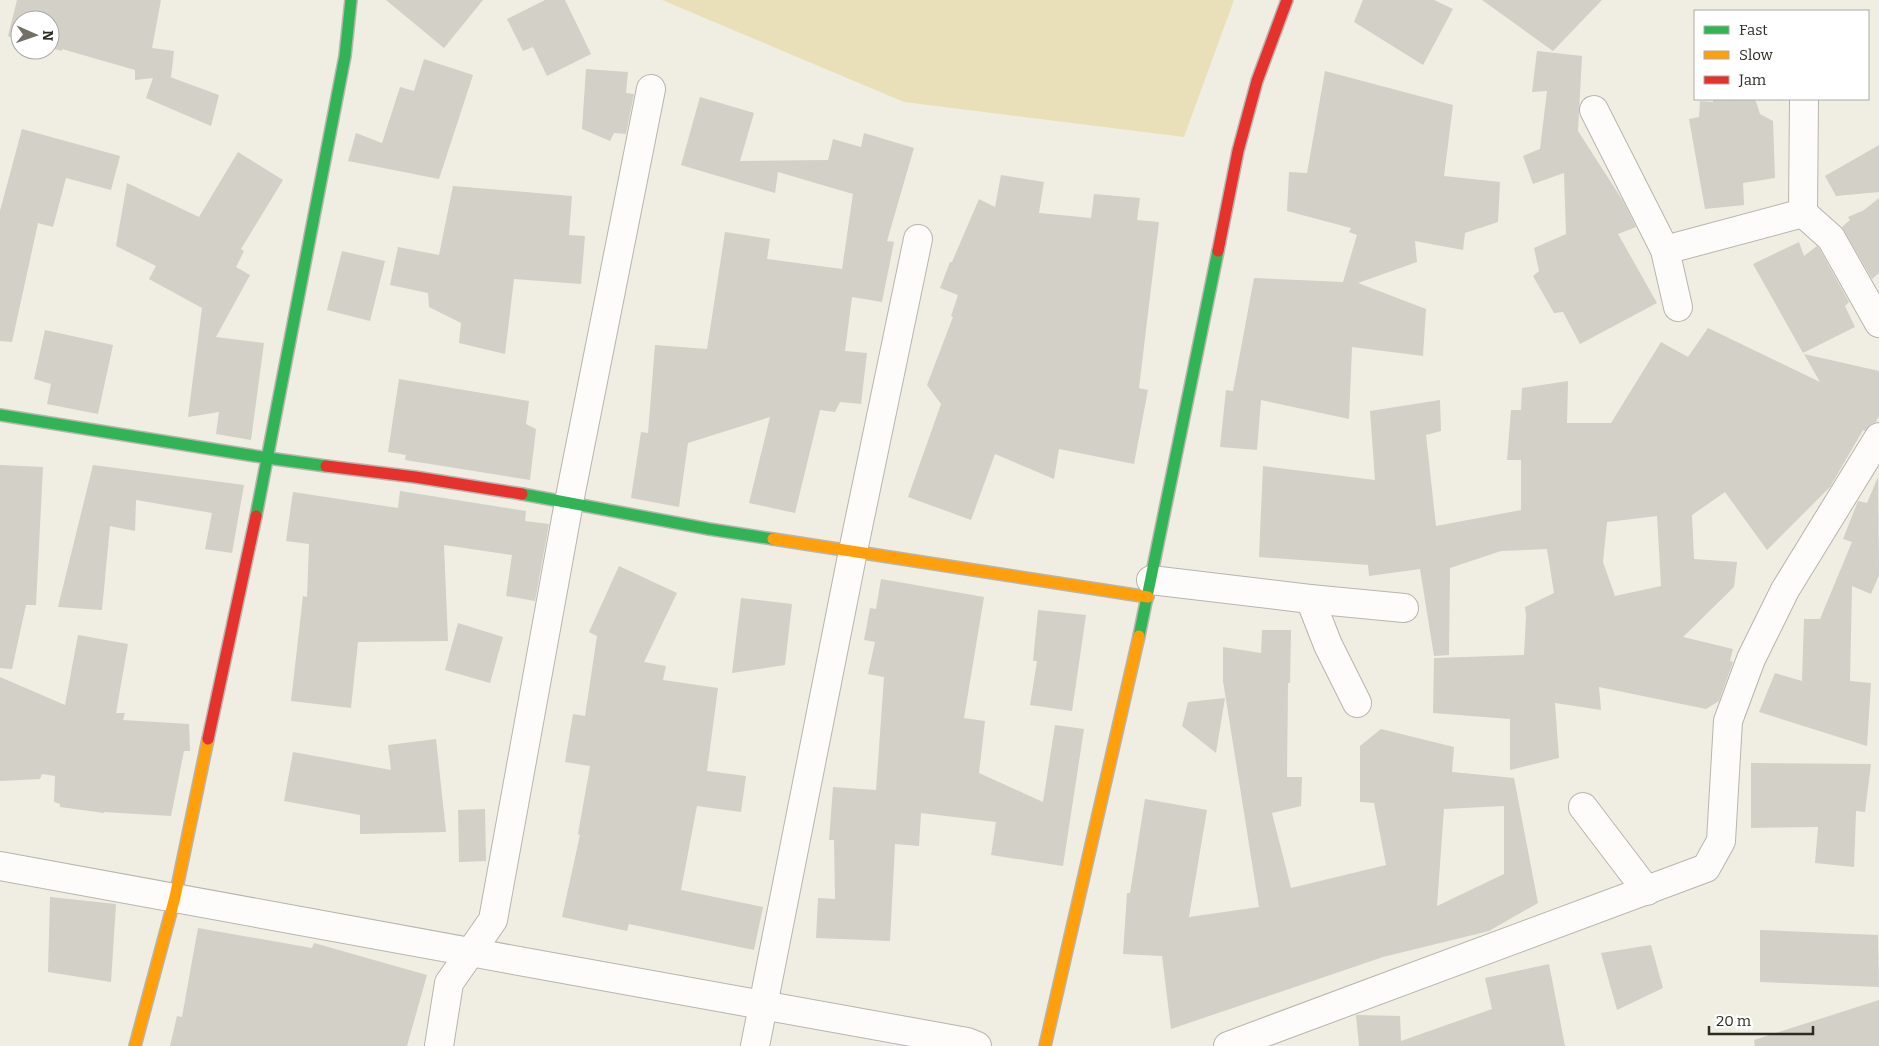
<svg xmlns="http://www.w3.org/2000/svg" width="1879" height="1046" font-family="Bitter,serif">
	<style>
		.green { fill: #e9e0ba }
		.building { fill: #d2d0c7; fill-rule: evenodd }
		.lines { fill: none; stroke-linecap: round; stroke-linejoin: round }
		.street-casing { stroke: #b7b5ad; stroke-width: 30 }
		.fast-casing { stroke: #b7b5ad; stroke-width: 14 }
		.slow-casing { stroke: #b7b5ad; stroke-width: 14 }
		.jam-casing { stroke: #b7b5ad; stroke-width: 14 }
		.street { stroke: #fdfcfb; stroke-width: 28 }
		.fast { stroke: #30b455; stroke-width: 11 }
		.slow { stroke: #ff9f0a; stroke-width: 11 }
		.jam { stroke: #e5322d; stroke-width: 11 }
	</style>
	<rect width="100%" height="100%" fill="#f0eee2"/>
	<path class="green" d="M 662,0 L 1234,0 L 1184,137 L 904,102 Z"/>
	<g class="building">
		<path d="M 17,0 L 161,0 L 152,48 L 174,51 L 171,77 L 170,77 L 219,95 L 211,126 L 146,98 L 153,78 L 135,80 L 135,70 L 62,49 L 62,51 L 50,48 L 50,20 L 20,20 L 20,40 L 8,36 Z"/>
		<path d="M 386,0 L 483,0 L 444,48 Z"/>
		<path d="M 545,0 L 565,0 L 591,54 L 547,76 L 533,47 L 523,51 L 507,19 Z"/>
		<path d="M 1363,0 L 1434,0 L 1453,9 L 1423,65 L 1354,22 Z"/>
		<path d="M 1482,0 L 1602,0 L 1553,51 Z"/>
		<path d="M 1537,51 L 1582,56 L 1578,131 L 1623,201 L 1636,227 L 1618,234 L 1657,303 L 1580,344 L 1563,312 L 1554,313 L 1533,276 L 1539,271 L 1534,248 L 1566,234 L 1564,173 L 1533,184 L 1523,156 L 1540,149 L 1547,91 L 1532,92 Z"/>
		<path d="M 424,59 L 473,75 L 439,179 L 348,161 L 356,133 L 382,143 L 400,87 L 414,91 Z"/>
		<path d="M 586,69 L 628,72 L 626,93 L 634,94 L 626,134 L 614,133 L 610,141 L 582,129 Z"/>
		<path d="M 1325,71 L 1453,105 L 1444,176 L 1500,182 L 1498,222 L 1465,233 L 1463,250 L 1415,241 L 1417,262 L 1358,283 L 1426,309 L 1423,356 L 1352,347 L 1349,419 L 1261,400 L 1257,450 L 1220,447 L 1226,390 L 1233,391 L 1254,278 L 1343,282 L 1357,235 L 1349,232 L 1351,228 L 1287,211 L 1289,172 L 1307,173 Z"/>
		<path d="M 700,97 L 754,113 L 740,161 L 828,160 L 833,139 L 861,147 L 864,133 L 914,148 L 887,241 L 894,242 L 882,302 L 852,297 L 845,351 L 867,353 L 861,404 L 840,402 L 835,412 L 820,410 L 795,513 L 749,503 L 770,417 L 688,443 L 679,507 L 631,498 L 641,432 L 648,433 L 655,345 L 707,349 L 725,232 L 770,239 L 767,259 L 842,269 L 853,194 L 778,172 L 775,193 L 681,165 Z"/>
		<path d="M 1713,99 L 1755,99 L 1760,114 L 1773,121 L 1775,178 L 1743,183 L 1744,205 L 1705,209 L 1689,119 L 1699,117 L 1700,101 L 1713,102 Z"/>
		<path d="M 22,129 L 120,156 L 111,190 L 66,178 L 53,227 L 38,223 L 12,342 L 0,341 L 0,211 Z"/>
		<path d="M 1879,145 L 1879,192 L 1836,196 L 1825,176 Z"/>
		<path d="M 238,152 L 283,180 L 241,249 L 244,251 L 236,267 L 250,275 L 216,337 L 264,343 L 251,440 L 216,434 L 219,412 L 188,417 L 202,308 L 149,279 L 156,266 L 116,246 L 127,183 L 199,217 Z"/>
		<path d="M 1001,175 L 1044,182 L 1039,213 L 1091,218 L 1094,194 L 1140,198 L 1137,220 L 1159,222 L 1139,388 L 1148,390 L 1134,464 L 1059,449 L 1054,479 L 995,454 L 971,520 L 908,497 L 941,404 L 927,385 L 953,317 L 951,316 L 958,295 L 940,288 L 950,262 L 952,262 L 979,199 L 995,207 Z"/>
		<path d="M 453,186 L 572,196 L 569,235 L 585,236 L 581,284 L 514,279 L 505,354 L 459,343 L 461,323 L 429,307 L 428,293 L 390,285 L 398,247 L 439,255 Z"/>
		<path d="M 1879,198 L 1879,273 L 1872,279 L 1842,227 L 1850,220 L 1848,217 L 1864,210 Z"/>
		<path d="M 1799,242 L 1804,256 L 1817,246 L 1819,248 L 1849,302 L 1845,306 L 1855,327 L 1803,353 L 1753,264 Z"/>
		<path d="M 342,251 L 385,261 L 370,321 L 327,310 Z"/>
		<path d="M 1708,328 L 1820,382 L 1804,354 L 1879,371 L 1879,416 L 1876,422 L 1871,424 L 1865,431 L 1863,430 L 1830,487 L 1767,550 L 1725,492 L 1692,515 L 1694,559 L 1737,562 L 1734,587 L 1683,637 L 1733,649 L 1730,661 L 1733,662 L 1719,701 L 1706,709 L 1599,687 L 1601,710 L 1555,703 L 1559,758 L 1510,770 L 1510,719 L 1433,713 L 1434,658 L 1524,655 L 1526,616 L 1525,607 L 1554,593 L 1547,549 L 1501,551 L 1450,568 L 1449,655 L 1434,656 L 1420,569 L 1369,576 L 1368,565 L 1259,557 L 1263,466 L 1375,480 L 1370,411 L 1440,400 L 1441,431 L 1426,435 L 1436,526 L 1521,510 L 1521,460 L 1507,460 L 1511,410 L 1521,410 L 1522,388 L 1568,381 L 1567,423 L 1611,423 L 1661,342 L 1688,357 ZM 1657,516 L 1661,586 L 1615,596 L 1603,562 L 1607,522 Z"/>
		<path d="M 45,330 L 113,345 L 98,414 L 47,404 L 51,384 L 34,379 Z"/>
		<path d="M 399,379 L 529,401 L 526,424 L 536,429 L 530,480 L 405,460 L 406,455 L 388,452 Z"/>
		<path d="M 0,465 L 43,467 L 36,605 L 26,605 L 12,669 L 0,668 Z"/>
		<path d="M 93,465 L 244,485 L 232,553 L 205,549 L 212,513 L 136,500 L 135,531 L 110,526 L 102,610 L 58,607 Z"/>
		<path d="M 1878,477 L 1879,575 L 1871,594 L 1852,586 L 1850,681 L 1871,683 L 1867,746 L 1759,712 L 1775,673 L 1802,681 L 1804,619 L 1820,619 L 1852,542 L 1843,539 L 1858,501 L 1867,503 Z"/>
		<path d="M 400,491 L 526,511 L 525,521 L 549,524 L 535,601 L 506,596 L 512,555 L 444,545 L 448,641 L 358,642 L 351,708 L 291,701 L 303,596 L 307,597 L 309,544 L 286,541 L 293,492 L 398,508 Z"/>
		<path d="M 619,566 L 677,593 L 644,662 L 666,666 L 663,680 L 718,688 L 707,771 L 746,776 L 741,812 L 697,806 L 681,890 L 763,907 L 754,950 L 629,924 L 627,931 L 562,917 L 580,835 L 578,834 L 590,766 L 565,762 L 573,714 L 585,716 L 597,636 L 589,632 Z"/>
		<path d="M 881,579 L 984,597 L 964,718 L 985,721 L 979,773 L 1043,802 L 1055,725 L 1084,729 L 1063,866 L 991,855 L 996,822 L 921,813 L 919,846 L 895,844 L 890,941 L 816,938 L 818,898 L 835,899 L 834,840 L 829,840 L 833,787 L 876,790 L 884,677 L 868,674 L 875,642 L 864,640 L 870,608 L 876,609 Z"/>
		<path d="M 741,598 L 792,604 L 785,665 L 732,673 Z"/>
		<path d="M 1038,610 L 1086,615 L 1072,711 L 1030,705 L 1037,661 L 1033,661 Z"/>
		<path d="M 458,623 L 503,637 L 490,683 L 445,670 Z"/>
		<path d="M 1262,630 L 1291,630 L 1290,683 L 1288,683 L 1287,777 L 1302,777 L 1301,806 L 1272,813 L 1291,888 L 1386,865 L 1374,803 L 1360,802 L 1360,746 L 1381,729 L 1454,747 L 1452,772 L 1514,778 L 1538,903 L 1489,931 L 1383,957 L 1171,1029 L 1162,956 L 1123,954 L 1127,893 L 1130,893 L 1145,799 L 1207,810 L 1189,917 L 1259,907 L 1223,681 L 1223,647 L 1261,653 ZM 1504,806 L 1504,874 L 1437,906 L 1444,809 Z"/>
		<path d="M 78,635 L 128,644 L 116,713 L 125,713 L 123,720 L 189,724 L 190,751 L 184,751 L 171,816 L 104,812 L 104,813 L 60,807 L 60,804 L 54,802 L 55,776 L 42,774 L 40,779 L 0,781 L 0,677 L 65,705 Z"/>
		<path d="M 1225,698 L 1216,753 L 1182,726 L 1188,702 Z"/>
		<path d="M 436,739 L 446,832 L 360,834 L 360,815 L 284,801 L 293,752 L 391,770 L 388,745 Z"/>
		<path d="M 1751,763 L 1871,764 L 1865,812 L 1856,811 L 1854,867 L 1815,863 L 1818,827 L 1751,828 Z"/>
		<path d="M 485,809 L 486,861 L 459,862 L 458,810 Z"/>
		<path d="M 50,897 L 116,904 L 111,982 L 48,972 Z"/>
		<path d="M 198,928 L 312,948 L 314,943 L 427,975 L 407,1046 L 170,1046 L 177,1016 L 182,1017 Z"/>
		<path d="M 1760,930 L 1878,935 L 1879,987 L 1760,982 Z"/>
		<path d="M 1651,945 L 1663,988 L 1617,1010 L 1601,953 Z"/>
		<path d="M 1549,964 L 1565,1046 L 1359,1046 L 1356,1015 L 1400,1016 L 1401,1041 L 1492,1009 L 1485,978 Z"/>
		<path d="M 1879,1000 L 1879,1046 L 1755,1046 L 1754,1040 Z"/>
	</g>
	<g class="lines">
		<defs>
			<g id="street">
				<path d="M 1594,110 L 1665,250 L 1678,307"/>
				<path d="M 1803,213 L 1831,238 L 1879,323"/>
				<path d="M 1665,250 L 1803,213 L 1804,99"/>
				<path d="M 1151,580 L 1310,599 L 1404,608"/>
				<path d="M 1310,599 L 1328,645 L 1357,703"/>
				<path d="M 1583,807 L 1647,891"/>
				<path d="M 0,866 C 323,923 644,986 967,1042 L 977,1046"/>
				<path d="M 439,1046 L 449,983 L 493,920 L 569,502 L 651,89"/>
				<path d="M 755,1046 L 853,551 L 918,239"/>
				<path d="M 1228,1046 L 1706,868 L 1721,841 L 1728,721 L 1751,659 L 1785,590 L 1879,437"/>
			</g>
			<g id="fast">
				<path d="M 0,415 L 268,458 L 326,466"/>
				<path d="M 522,494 L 709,529 L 773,539"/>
				<path d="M 256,516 L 345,56 L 351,0"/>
				<path d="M 1139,636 L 1218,251"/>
			</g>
			<g id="slow">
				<path d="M 773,539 L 1148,597"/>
				<path d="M 135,1046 L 175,897 L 208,739"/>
				<path d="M 1045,1046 L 1139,636"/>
			</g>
			<g id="jam">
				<path d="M 1218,251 L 1238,151 L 1257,81 L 1287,0"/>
				<path d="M 326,466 L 415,477 L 522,494"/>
				<path d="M 208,739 L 256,516"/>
			</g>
		</defs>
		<use href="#street" class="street-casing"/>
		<use href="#fast" class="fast-casing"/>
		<use href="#slow" class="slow-casing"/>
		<use href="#jam" class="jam-casing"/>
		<use href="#street" class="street"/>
		<use href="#fast" class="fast"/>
		<use href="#slow" class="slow"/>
		<use href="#jam" class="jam"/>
	</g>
	<rect x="1694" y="10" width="175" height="90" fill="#ffffff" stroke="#abaaa7"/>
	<rect x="1704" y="26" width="25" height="8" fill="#30b455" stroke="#abaaa7"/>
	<text x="1739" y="35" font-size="15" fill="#2d2b23">Fast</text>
	<rect x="1704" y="51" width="25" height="8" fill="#ff9f0a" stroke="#abaaa7"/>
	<text x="1739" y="60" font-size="15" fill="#2d2b23">Slow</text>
	<rect x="1704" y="76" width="25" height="8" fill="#e5322d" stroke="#abaaa7"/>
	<text x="1739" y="85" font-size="15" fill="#2d2b23">Jam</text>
	<g transform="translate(35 35) rotate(92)"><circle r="24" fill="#ffffff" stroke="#abaaa7"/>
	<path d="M0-4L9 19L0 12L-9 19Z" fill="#716f66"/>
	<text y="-8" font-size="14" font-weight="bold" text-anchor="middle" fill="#2d2b23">N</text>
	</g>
	<path d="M1709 1026v8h104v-8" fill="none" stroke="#2d2b23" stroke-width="2.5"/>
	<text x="1716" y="1026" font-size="15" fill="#2d2b23" stroke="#ffffff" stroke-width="4" paint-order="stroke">20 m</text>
</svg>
